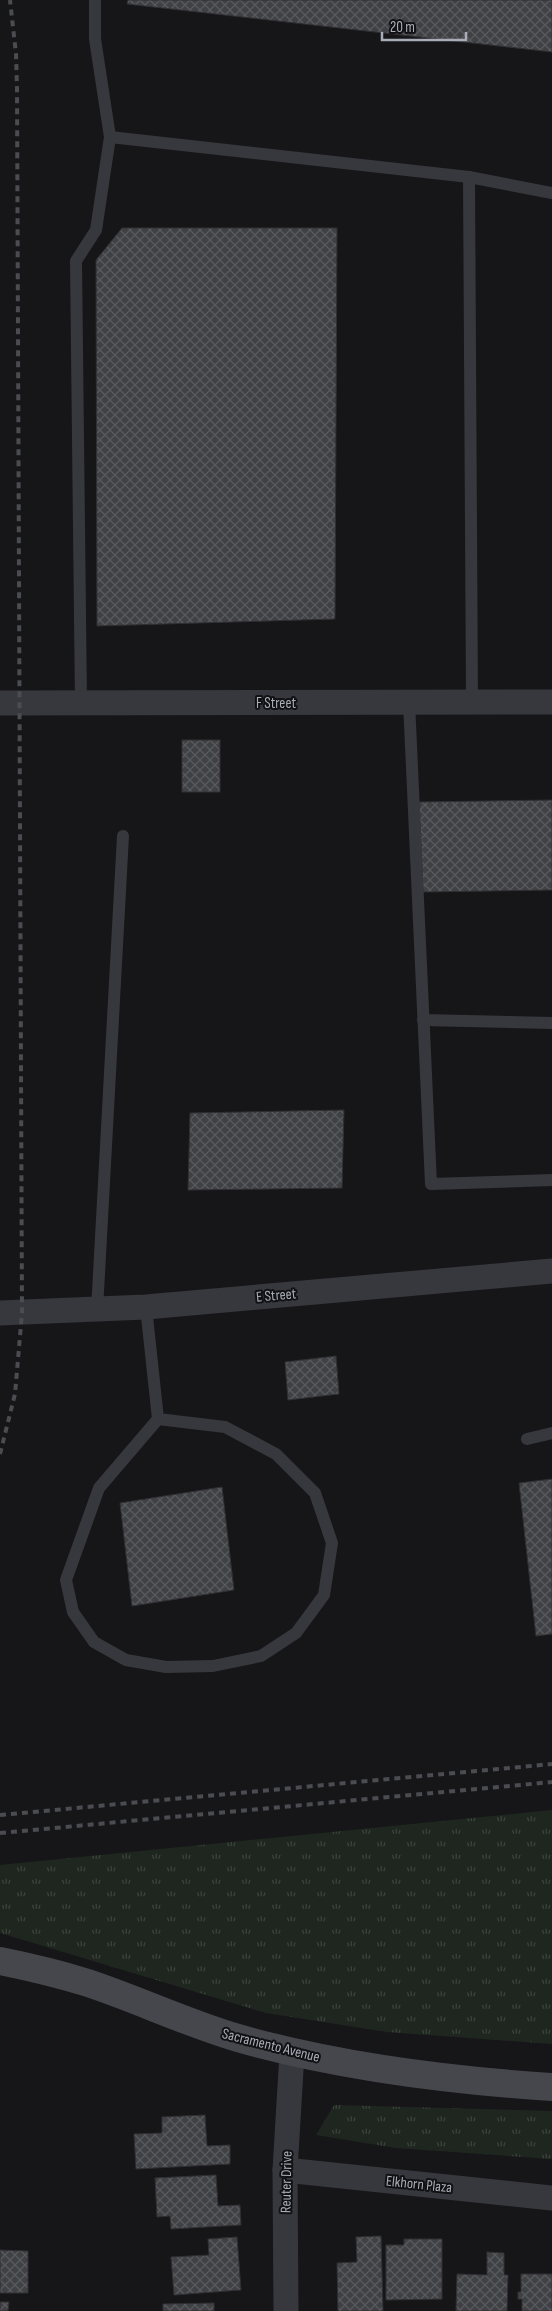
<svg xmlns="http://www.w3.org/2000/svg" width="552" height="2311" font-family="'Sofia Sans Condensed',sans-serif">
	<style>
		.grass { fill: url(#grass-tufts) }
		.building { fill: url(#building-cross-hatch); stroke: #303034 }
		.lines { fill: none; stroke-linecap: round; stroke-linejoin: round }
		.service { stroke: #37383d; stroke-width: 12 }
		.minor { stroke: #37383d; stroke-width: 25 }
		.secondary { stroke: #45474d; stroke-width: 28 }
		.rail { stroke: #4a4c52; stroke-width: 4; stroke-dasharray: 6 5; stroke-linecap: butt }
		.labels { text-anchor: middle; stroke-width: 4; stroke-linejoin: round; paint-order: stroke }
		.street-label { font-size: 15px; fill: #a8adb8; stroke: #111113 }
	</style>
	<defs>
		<pattern id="grass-tufts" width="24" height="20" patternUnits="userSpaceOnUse" patternTransform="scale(1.25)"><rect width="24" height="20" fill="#1e261f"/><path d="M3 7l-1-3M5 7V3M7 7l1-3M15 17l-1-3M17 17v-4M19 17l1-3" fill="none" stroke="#3c433d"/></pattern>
		<pattern id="building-cross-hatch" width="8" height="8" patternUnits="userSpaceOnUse" patternTransform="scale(1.25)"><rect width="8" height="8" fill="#404145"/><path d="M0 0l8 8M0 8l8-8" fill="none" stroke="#595a5e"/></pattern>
	</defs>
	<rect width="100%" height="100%" fill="#161618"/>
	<g class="grass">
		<path d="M 552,1810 L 552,2044 L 387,2032 L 266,2013 L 0,1933 L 0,1865 Z"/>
		<path d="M 334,2105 L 552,2111 L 552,2159 L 396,2148 L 316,2135 Z"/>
	</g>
	<g class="building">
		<path d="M 128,0 L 552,0 L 552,52 L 127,4 Z"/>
		<path d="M 122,228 L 337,228 L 335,619 L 97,626 L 96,260 Z"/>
		<rect x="182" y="740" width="38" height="52"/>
		<path d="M 552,800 L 552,890 L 423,892 L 419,802 Z"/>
		<path d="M 344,1110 L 342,1188 L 188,1190 L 190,1113 Z"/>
		<path d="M 336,1356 L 339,1394 L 288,1400 L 285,1362 Z"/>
		<path d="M 552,1479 L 552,1634 L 536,1636 L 519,1483 Z"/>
		<path d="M 222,1487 L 234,1590 L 132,1606 L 120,1503 Z"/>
		<path d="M 205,2115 L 207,2146 L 230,2145 L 230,2164 L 136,2169 L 134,2134 L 162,2133 L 162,2117 Z"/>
		<path d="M 216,2175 L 218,2206 L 240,2205 L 241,2225 L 171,2229 L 170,2216 L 157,2217 L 155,2178 Z"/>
		<path d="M 381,2236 L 383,2311 L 338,2311 L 337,2263 L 357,2262 L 356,2237 Z"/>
		<path d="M 237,2237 L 241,2290 L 174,2295 L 171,2257 L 209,2255 L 208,2239 Z"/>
		<path d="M 404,2239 L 442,2239 L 442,2299 L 386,2300 L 386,2245 L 404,2245 Z"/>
		<path d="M 0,2250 L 28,2251 L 28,2293 L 0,2293 Z"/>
		<path d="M 487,2252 L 504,2253 L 504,2275 L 508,2275 L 507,2311 L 456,2311 L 457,2274 L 487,2275 Z"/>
		<path d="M 521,2274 L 552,2274 L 552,2311 L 522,2311 L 522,2299 L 518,2299 L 518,2292 L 521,2292 Z"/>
		<path d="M 0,2302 L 9,2302 L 8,2311 L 0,2311 Z"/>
		<path d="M 214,2303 L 214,2311 L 163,2311 L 163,2304 Z"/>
	</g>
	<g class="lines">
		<g class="service">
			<path d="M 95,0 L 95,39 L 110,137"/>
			<path d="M 469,177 L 552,193"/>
			<path d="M 409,702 L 431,1184 L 552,1180"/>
			<path d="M 81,704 L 76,261 L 96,230 L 110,137 L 469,177 L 472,702"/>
			<path d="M 423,1020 L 552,1023"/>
			<path d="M 146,1307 L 158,1419 L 99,1488 L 66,1580 L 73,1612 L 94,1642 L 126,1660 L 166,1667 L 213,1666 L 261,1656 L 296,1633 L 324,1595 L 332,1543 L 315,1493 L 276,1454 L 225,1427 L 158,1419"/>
			<path d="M 97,1310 L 123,836"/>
			<path d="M 527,1439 L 552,1433"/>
		</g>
		<g class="minor">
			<path d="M 0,703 L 552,702"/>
			<path d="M 0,1313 L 146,1307 L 552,1271"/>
			<path d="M 285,2170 L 552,2198"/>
			<path d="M 286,2311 L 285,2170 L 292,2053"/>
		</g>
		<path class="secondary" d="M 0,1961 C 30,1967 59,1974 88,1983 C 139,2000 187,2023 238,2038 C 340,2067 446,2080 552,2087"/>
		<g class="rail">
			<path d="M 0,1454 L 15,1394 L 22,1313 L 17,89 L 16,54 L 10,0"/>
			<path d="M 0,1815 L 552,1764"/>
			<path d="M 0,1833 L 552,1782"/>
		</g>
	</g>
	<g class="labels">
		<g class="street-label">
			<text x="276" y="708">F Street</text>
			<text transform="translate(276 1295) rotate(-5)" y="5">E Street</text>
			<text transform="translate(271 2045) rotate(14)" y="5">Sacramento Avenue</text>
			<text transform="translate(286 2182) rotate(-89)" y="5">Reuter Drive</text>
			<text transform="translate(419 2184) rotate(6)" y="5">Elkhorn Plaza</text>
		</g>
	</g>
	<path d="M382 32v8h84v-8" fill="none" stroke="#a8adb8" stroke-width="2.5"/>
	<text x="390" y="32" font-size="15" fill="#a8adb8" stroke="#111113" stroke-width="4" paint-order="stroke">20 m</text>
</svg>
